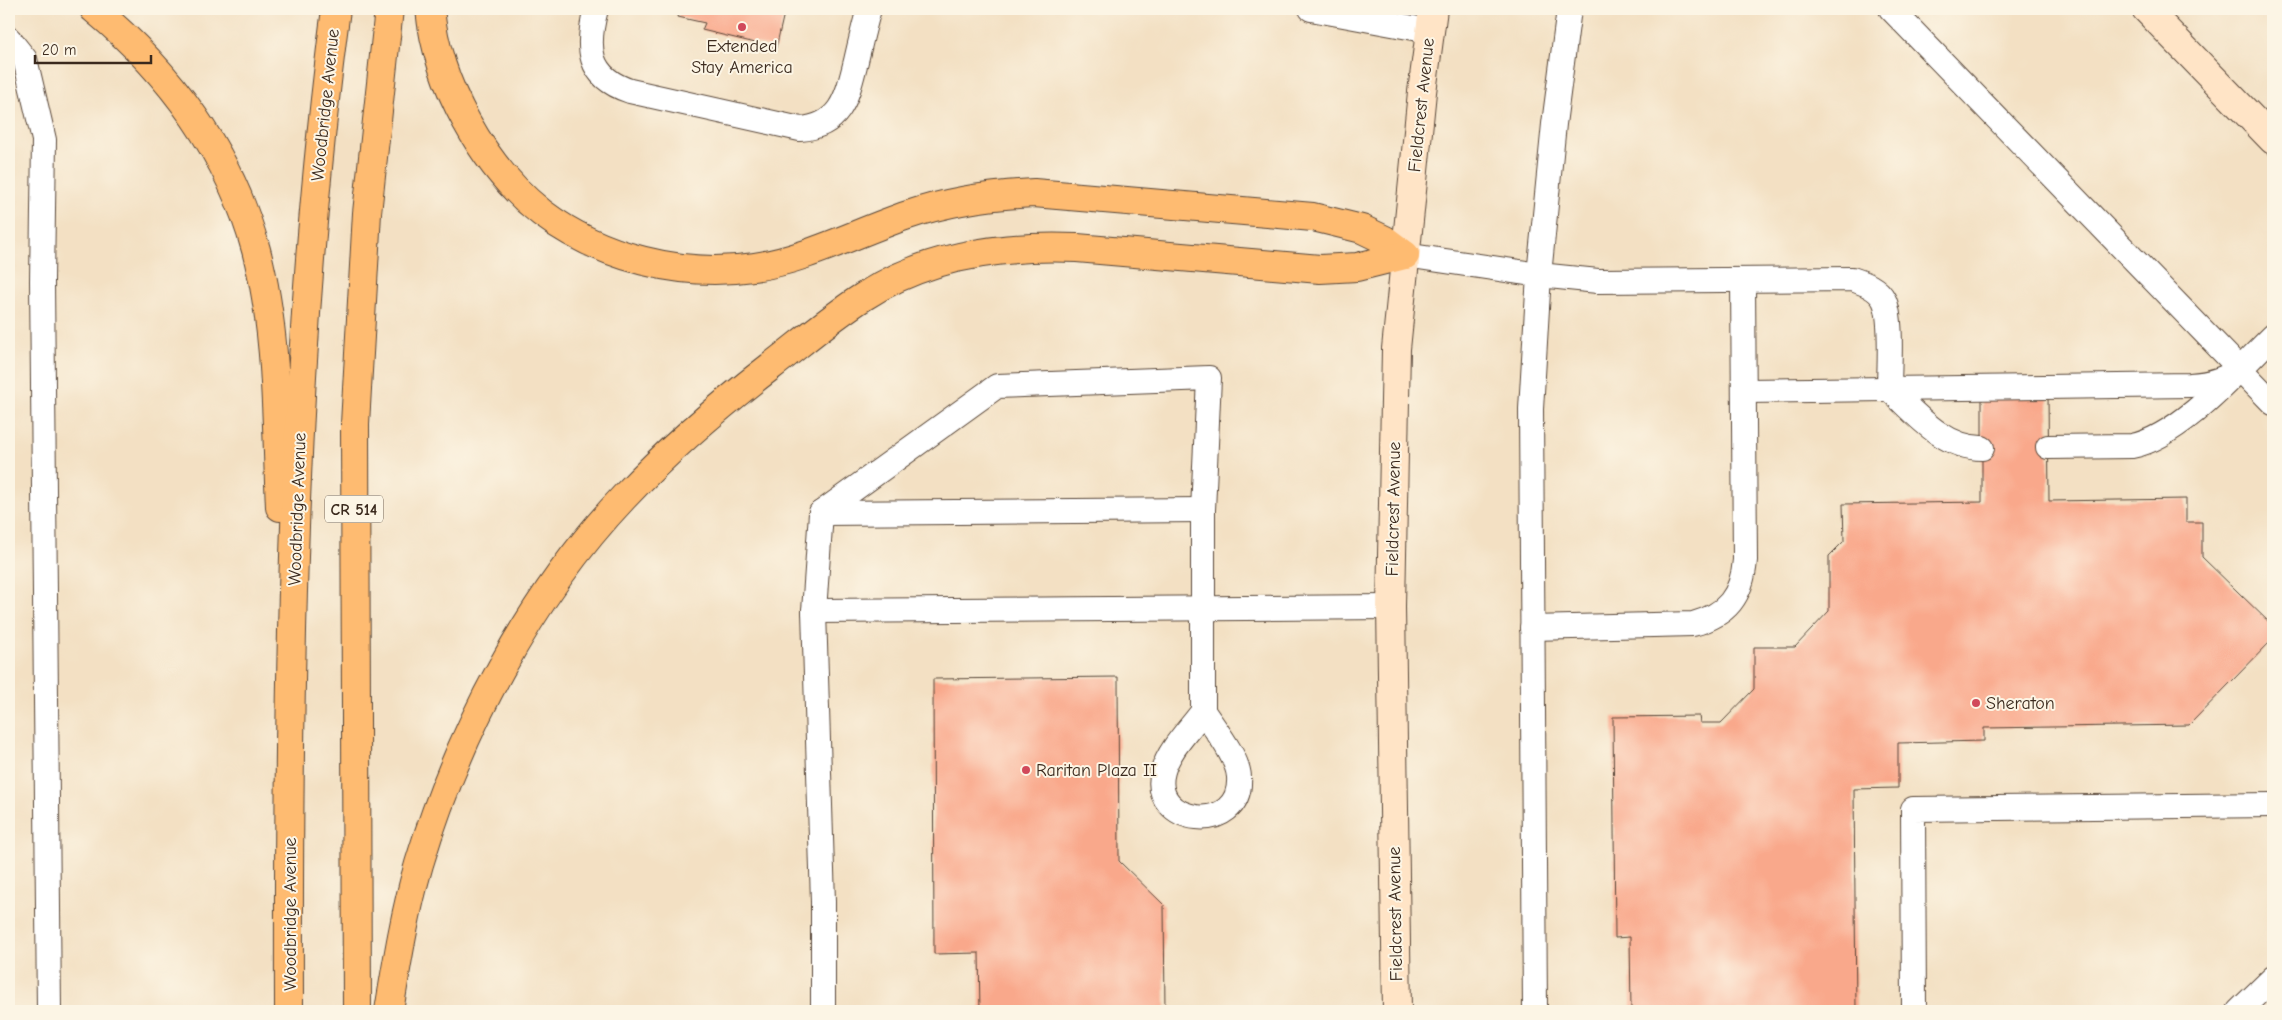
<svg xmlns="http://www.w3.org/2000/svg" width="2282" height="1020" font-family="'Comic Neue',sans-serif">
	<style>
		.building { fill: #f9a88b }
		.lines { fill: none; stroke-linecap: round; stroke-linejoin: round }
		.lane-casing { stroke: #574537; stroke-width: 26 }
		.secondary-casing { stroke: #574537; stroke-width: 30 }
		.primary-casing { stroke: #574537; stroke-width: 30 }
		.lane { stroke: #fff; stroke-width: 24 }
		.secondary { stroke: #ffe4c6; stroke-width: 28 }
		.primary { stroke: #febb71; stroke-width: 28 }
		.poi-dot { fill: #d1495b; stroke: #fcf5e5; stroke-width: 2 }
		.labels { text-anchor: middle; stroke-width: 4; stroke-linejoin: round; paint-order: stroke }
		.shield { fill: #fcf5e5; stroke: #75675a; stroke-width: 1 }
		.shield-label { font-size: 16px; font-weight: bold; fill: #3b2a1e }
		.poi-label { font-size: 18px; fill: #3b2a1e; stroke: #fcf5e5; text-anchor: start }
		.street-label { font-size: 18px; fill: #3b2a1e; stroke: #fcf5e5 }
	</style>
	<rect width="100%" height="100%" fill="#fcf5e5"/>
	<filter id="ink" filterUnits="userSpaceOnUse"><feTurbulence type="fractalNoise" baseFrequency=".02" numOctaves="2"/><feDisplacementMap in="SourceGraphic" scale="10" xChannelSelector="R" yChannelSelector="G"/><feConvolveMatrix kernelMatrix="1 2 1 2 8 2 1 2 1" color-interpolation-filters="sRGB"/></filter>
	<filter id="wash" filterUnits="userSpaceOnUse"><feTurbulence type="fractalNoise" baseFrequency=".0096" numOctaves="4" result="noise"/><feDisplacementMap in="SourceGraphic" scale="20" xChannelSelector="R" yChannelSelector="G"/><feGaussianBlur stdDeviation="1.12" result="paint"/><feColorMatrix in="noise" values="0 0 0 0 0 0 0 0 0 0 0 0 0 0 0 0 0 1.4 0 .05"/><feComposite in="paint" operator="in"/></filter>
	<g filter="url(#wash)">
		<rect width="100%" height="100%" fill="#f3e0c3"/>
		<g id="blocks">
			<g class="building">
				<path d="M 680,9 L 785,9 L 776,48 L 702,30 L 705,23 L 678,17 Z"/>
				<path d="M 1982,393 L 2048,393 L 2049,501 L 2186,499 L 2186,522 L 2202,522 L 2202,557 L 2273,626 L 2273,639 L 2189,725 L 1984,728 L 1984,741 L 1898,743 L 1898,788 L 1854,789 L 1856,1011 L 1631,1011 L 1630,937 L 1615,938 L 1613,717 L 1699,716 L 1700,723 L 1721,723 L 1754,689 L 1754,647 L 1795,647 L 1829,611 L 1829,556 L 1844,541 L 1843,504 L 1982,502 Z"/>
				<path d="M 1118,677 L 1119,861 L 1164,905 L 1165,1011 L 980,1011 L 979,953 L 934,954 L 933,679 Z"/>
			</g>
		</g>
	</g>
	<g filter="url(#ink)">
		<use href="#blocks" fill-opacity="0" stroke="#574537" stroke-width="1"/>
		<g class="lines">
			<defs>
				<g id="lane">
					<path d="M 596,9 C 586,47 587,77 630,91 L 800,129 C 842,126 847,96 856,61 C 860,44 864,26 869,9"/>
					<path d="M 1311,9 L 1430,31"/>
					<path d="M 1891,9 L 2273,403"/>
					<path d="M 9,39 L 25,59 L 44,140 L 42,281 L 49,1011"/>
					<path d="M 1405,255 L 1539,275 L 1598,281 L 1852,279 C 1864,283 1878,288 1884,300 C 1893,318 1889,367 1889,389 C 1915,413 1943,448 1982,448"/>
					<path d="M 1744,391 L 2190,385 C 2208,384 2225,380 2240,368"/>
					<path d="M 2048,447 L 2132,446 C 2180,437 2238,370 2273,336"/>
					<path d="M 821,513 L 997,386 L 1209,378 L 1203,510 L 1203,711"/>
					<path d="M 821,513 L 814,611 L 823,902 L 823,1011"/>
					<path d="M 821,513 L 1203,510"/>
					<path d="M 814,611 L 1391,607"/>
					<path d="M 1532,628 L 1693,624 C 1727,615 1742,596 1745,560 L 1743,281"/>
					<path d="M 1203,711 C 1214,728 1238,757 1239,777 C 1243,837 1148,826 1163,771 C 1169,749 1190,729 1203,711 Z"/>
					<path d="M 1535,1011 L 1531,409 L 1539,275 L 1554,124 L 1569,9"/>
					<path d="M 1914,1011 L 1913,809 L 2273,805"/>
					<path d="M 2239,1011 L 2273,978"/>
				</g>
				<g id="secondary">
					<path d="M 2146,9 L 2273,140"/>
					<path d="M 1397,1011 L 1391,607 L 1396,349 L 1422,92 L 1433,9"/>
				</g>
				<g id="primary">
					<path d="M 94,9 C 170,72 230,153 256,250 C 278,333 276,422 280,507"/>
					<path d="M 430,9 C 437,83 483,167 542,213 C 600,257 682,278 754,267 C 808,259 857,232 908,215 C 949,201 991,195 1034,193 L 1313,217 L 1362,229 L 1385,240 L 1405,255"/>
					<path d="M 289,1011 C 288,677 292,341 336,9"/>
					<path d="M 357,1011 L 355,424 L 367,213 L 389,9"/>
					<path d="M 389,1011 C 397,962 405,912 419,864 C 458,734 530,596 624,497 C 669,449 718,407 770,367 C 800,344 830,318 863,297 C 926,255 1003,245 1077,248 L 1320,269 L 1357,267 L 1405,255"/>
				</g>
			</defs>
			<use href="#lane" class="lane-casing"/>
			<use href="#secondary" class="secondary-casing"/>
			<use href="#primary" class="primary-casing"/>
			<use href="#lane" class="lane"/>
			<use href="#secondary" class="secondary"/>
			<use href="#primary" class="primary"/>
		</g>
	</g>
	<g class="poi-dot">
		<circle cx="742" cy="27" r="5"/>
		<circle cx="1976" cy="703" r="5"/>
		<circle cx="1026" cy="770" r="5"/>
	</g>
	<g class="labels">
		<rect class="shield" x="325" y="495.5" width="58" height="27" rx="4"/>
		<g class="shield-label">
			<text x="354" y="515">CR 514</text>
		</g>
		<g class="poi-label">
			<text x="742" y="52" text-anchor="middle">Extended<tspan x="742" dy="21">Stay America</tspan></text>
			<text x="1986" y="709">Sheraton</text>
			<text x="1036" y="776">Raritan Plaza II</text>
		</g>
		<g class="street-label">
			<text transform="translate(325 105) rotate(-84)" y="6">Woodbridge Avenue</text>
			<text transform="translate(1421 105) rotate(-84)" y="6">Fieldcrest Avenue</text>
			<text transform="translate(297 509) rotate(-88)" y="6">Woodbridge Avenue</text>
			<text transform="translate(1393 509) rotate(-89)" y="6">Fieldcrest Avenue</text>
			<text transform="translate(290 914) rotate(-90)" y="6">Woodbridge Avenue</text>
			<text transform="translate(1395 914) rotate(-91)" y="6">Fieldcrest Avenue</text>
		</g>
	</g>
	<rect width="2282" height="1020" fill="none" stroke="#fcf5e5" stroke-width="30"/>
	<path d="M35 55v8h116v-8" fill="none" stroke="#3b2a1e" stroke-width="2.5"/>
	<text x="42" y="55" font-size="15" fill="#3b2a1e" stroke="#fcf5e5" stroke-width="4" paint-order="stroke">20 m</text>
</svg>
